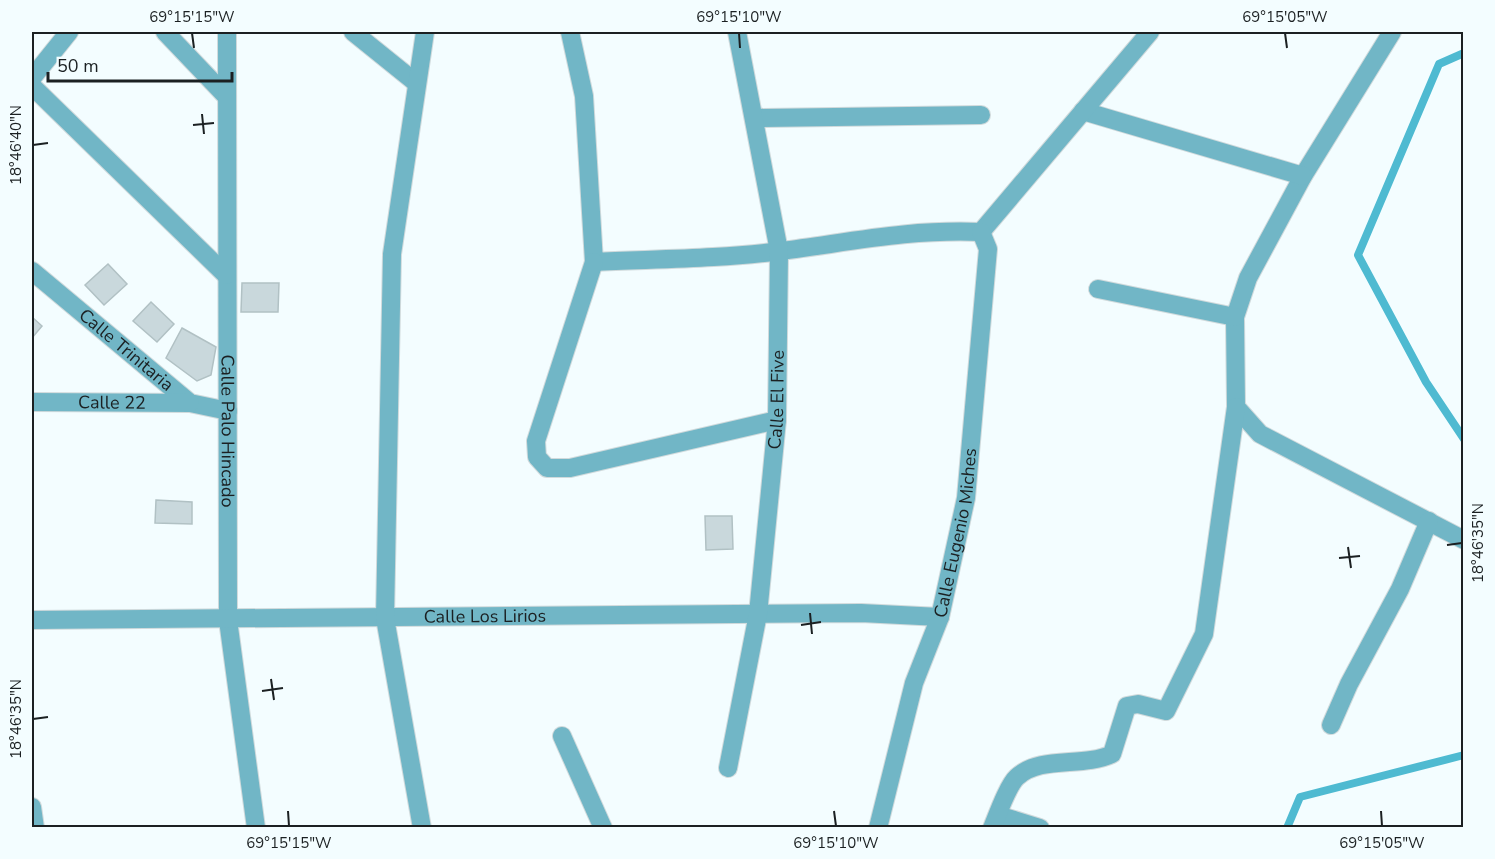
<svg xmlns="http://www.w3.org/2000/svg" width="1495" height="859" font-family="'Nunito Sans',sans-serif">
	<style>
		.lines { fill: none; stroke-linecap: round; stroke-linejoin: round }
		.stream { stroke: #4ebad1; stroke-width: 8 }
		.building { fill: #c9d8dc; stroke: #b1c1c4; stroke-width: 1.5 }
		.minor-casing { stroke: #d0dadc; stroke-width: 20 }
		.minor { stroke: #71b6c6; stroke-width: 18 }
		.ticks { fill: none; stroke: #1b2022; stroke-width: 2 }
		.labels { text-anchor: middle; stroke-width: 4.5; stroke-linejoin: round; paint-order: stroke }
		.street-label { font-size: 18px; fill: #1b2022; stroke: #f3fdff }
		.neatline { fill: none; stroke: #1b2022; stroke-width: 2 }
		.ticks-label { font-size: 15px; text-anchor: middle; fill: #1b2022 }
	</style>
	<rect width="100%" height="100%" fill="#f3fdff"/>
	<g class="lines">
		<g class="stream">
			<path d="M 1464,53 L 1439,64 L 1358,255 L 1426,382 L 1464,439"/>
			<path d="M 1287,828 L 1300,797 L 1464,755"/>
		</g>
	</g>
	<g class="building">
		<path d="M 108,264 L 127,284 L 104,305 L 85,285 Z"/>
		<path d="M 242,283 L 279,283 L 278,312 L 241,312 Z"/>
		<path d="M 151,302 L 174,324 L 157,342 L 133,321 Z"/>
		<path d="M 32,317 L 42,326 L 32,338 Z"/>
		<path d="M 182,328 L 216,347 L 211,375 L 197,381 L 166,358 Z"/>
		<path d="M 156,500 L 192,502 L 192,524 L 155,523 Z"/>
		<path d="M 705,516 L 732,516 L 733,549 L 706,550 Z"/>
	</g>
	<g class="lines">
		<defs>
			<g id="minor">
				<path d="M 165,32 L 226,96"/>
				<path id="s1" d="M 227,32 L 228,620 L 256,828"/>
				<path d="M 353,32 L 415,82"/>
				<path d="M 570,32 L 584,96 L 594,262 C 656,259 719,259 781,251 C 851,242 909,229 981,232"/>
				<path d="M 1392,32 L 1303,176 L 1248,278 L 1235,317 L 1236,407 L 1260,434 L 1464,540"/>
				<path d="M 32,78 L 69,32"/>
				<path d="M 32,86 L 226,275"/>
				<path d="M 1083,111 L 1303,176"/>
				<path d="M 754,118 L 981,115"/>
				<path d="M 981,232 L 1150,32"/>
				<path d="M 594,262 L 536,441 L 537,457 L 547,468 L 570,468 L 777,420"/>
				<path id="s2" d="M 32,271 L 190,403 L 228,411"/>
				<path d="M 1098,289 L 1235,317"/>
				<path id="s3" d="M 32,402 L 190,403"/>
				<path id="s4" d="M 32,620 L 861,613 L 940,617"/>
				<path d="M 1331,725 L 1349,684 L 1400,589 L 1429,521"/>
				<path d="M 562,736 L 603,828"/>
				<path id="s5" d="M 728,768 L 758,614 L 777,420 L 779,251 L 737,32"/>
				<path d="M 32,807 L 35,828"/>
				<path d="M 998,815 L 1040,828"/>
				<path d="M 422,828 L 385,618 L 392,254 L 425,32"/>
				<path id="s6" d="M 878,828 L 914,683 L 940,617 L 966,498 L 988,249 L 981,232"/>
				<path d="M 992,828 C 997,816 1008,785 1017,777 C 1041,755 1083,768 1112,754 L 1127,706 L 1138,704 L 1166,711 L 1204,634 L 1236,407"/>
			</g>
		</defs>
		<use href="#minor" class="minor-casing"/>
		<use href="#minor" class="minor"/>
	</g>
	<path class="ticks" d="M 192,33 L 194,48M 739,33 L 740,48M 1285,33 L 1287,48M 202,114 L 204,134M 193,125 L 214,123M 33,145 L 48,143M 1447,545 L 1462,543M 1348,547 L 1351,568M 1339,558 L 1360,556M 810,613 L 812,634M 801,625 L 821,622M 271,679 L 274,700M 262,691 L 283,688M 33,719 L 48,717M 288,811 L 289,826M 834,811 L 836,826M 1381,811 L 1382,826"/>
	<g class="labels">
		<g class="street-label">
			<text dy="6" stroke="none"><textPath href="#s2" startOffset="123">Calle Trinitaria</textPath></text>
			<text dy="6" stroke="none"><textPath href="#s5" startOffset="372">Calle El Five</textPath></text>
			<text dy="6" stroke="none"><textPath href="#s3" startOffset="80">Calle 22</textPath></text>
			<text dy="6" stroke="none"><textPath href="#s1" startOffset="399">Calle Palo Hincado</textPath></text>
			<text dy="6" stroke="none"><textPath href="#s6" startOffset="306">Calle Eugenio Miches</textPath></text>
			<text dy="6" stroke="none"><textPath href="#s4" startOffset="453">Calle Los Lirios</textPath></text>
		</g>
	</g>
	<rect width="1495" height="859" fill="none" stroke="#f3fdff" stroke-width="66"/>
	<path d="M48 72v9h184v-9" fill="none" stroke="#1b2022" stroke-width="3"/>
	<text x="57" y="72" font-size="18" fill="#1b2022" stroke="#f3fdff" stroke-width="4.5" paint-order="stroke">50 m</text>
	<rect x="33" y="33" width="1429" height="793" class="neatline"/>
	<g class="ticks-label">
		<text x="192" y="22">69°15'15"W</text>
		<text x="739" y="22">69°15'10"W</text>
		<text x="1285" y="22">69°15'05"W</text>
		<text transform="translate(16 145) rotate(-90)" y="5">18°46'40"N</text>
		<text transform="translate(1478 543) rotate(-90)" y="5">18°46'35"N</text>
		<text transform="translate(16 719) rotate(-90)" y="5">18°46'35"N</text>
		<text x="289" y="848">69°15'15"W</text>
		<text x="836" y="848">69°15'10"W</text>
		<text x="1382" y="848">69°15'05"W</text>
	</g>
</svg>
